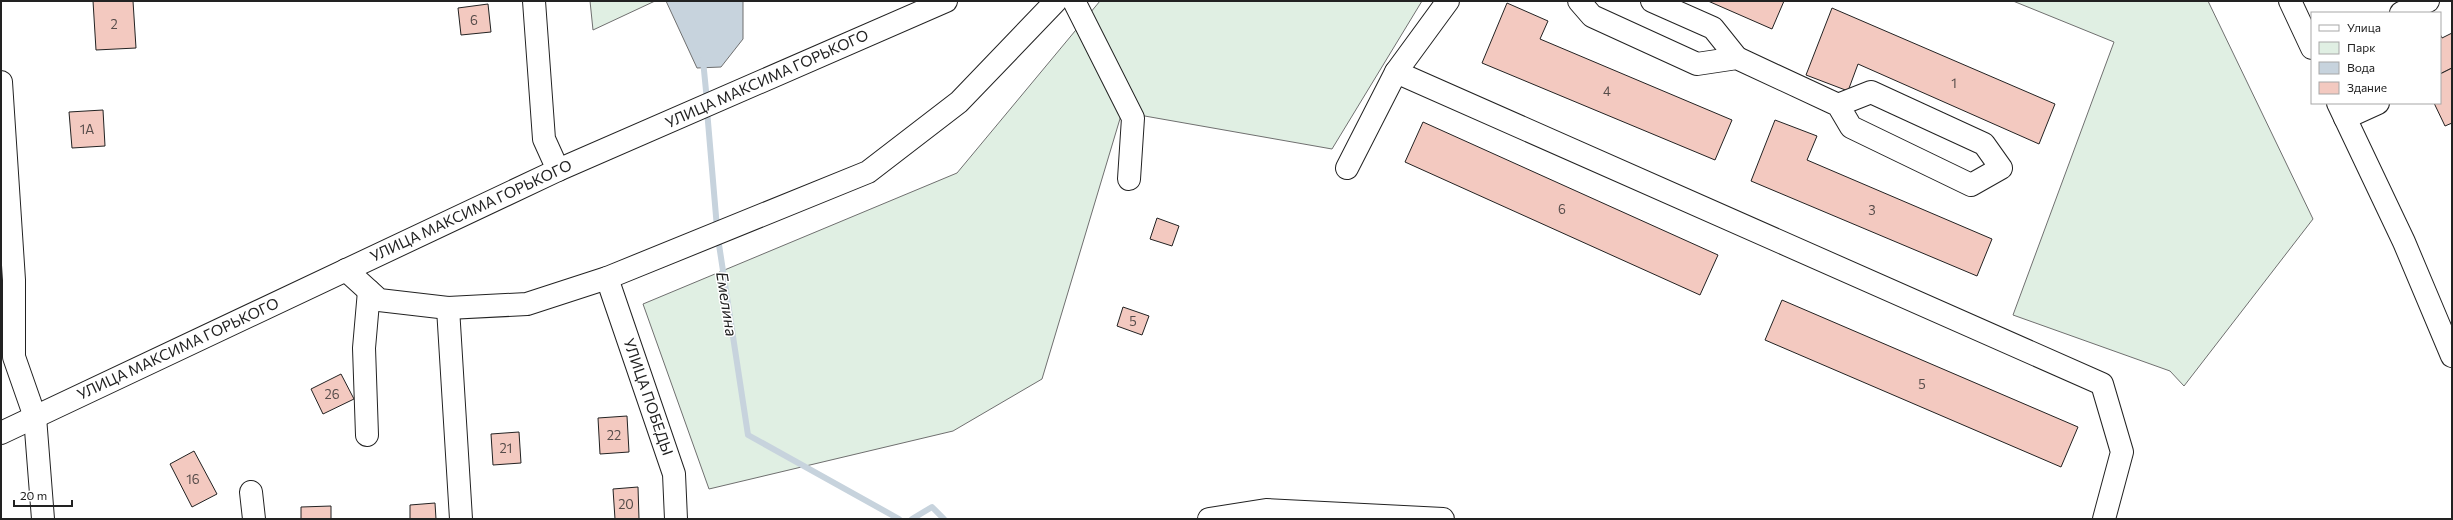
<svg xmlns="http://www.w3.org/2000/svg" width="2453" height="520" font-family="Commissioner,sans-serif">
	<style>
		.green { fill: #e0efe3; stroke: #6f6f6f }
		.water { fill: #c7d3dd; stroke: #6f6f6f }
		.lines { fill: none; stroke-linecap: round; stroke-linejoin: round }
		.stream { stroke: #c7d3dd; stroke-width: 6 }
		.building { fill: #f3c9c0; stroke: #222 }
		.minor-casing { stroke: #222; stroke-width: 24 }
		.major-casing { stroke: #222; stroke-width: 24 }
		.minor { stroke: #fff; stroke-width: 22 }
		.major { stroke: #fff; stroke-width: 22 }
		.labels { text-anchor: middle; stroke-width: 3; stroke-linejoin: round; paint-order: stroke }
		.number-label { font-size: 13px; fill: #564c4a }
		.street-label { font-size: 15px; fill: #222; stroke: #fff }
		.water-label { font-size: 16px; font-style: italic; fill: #222; stroke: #fff }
	</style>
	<rect width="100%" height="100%" fill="#fff"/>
	<g class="green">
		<path d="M 590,1 L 655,1 L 593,30 Z"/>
		<path d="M 1100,1 L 1422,1 L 1332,149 L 1122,112 L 1042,379 L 953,431 L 709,489 L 643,304 L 957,173 Z"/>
		<path d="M 2013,1 L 2208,1 L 2313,219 L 2184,386 L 2170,371 L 2013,315 L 2114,42 Z"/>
	</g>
	<path class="water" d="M 666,1 L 743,1 L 743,39 L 721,67 L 697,68 Z"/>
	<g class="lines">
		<g class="stream">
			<path d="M 703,60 L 707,101"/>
			<path d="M 707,110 L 717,228"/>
			<path d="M 718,238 L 748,435 L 899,519"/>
			<path d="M 912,519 L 932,507 L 944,519"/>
		</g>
	</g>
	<g class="building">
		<path d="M 93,1 L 133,1 L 136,48 L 96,50 Z"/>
		<path d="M 1708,1 L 1784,1 L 1772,29 Z"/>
		<path d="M 1507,3 L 1548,21 L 1540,39 L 1732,120 L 1715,160 L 1482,63 Z"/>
		<path d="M 488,4 L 491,32 L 461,35 L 458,8 Z"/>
		<path d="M 1832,8 L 2055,104 L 2039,144 L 1858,64 L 1848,91 L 1806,75 Z"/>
		<path d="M 2452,33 L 2452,68 L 2440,74 L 2440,34 L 2442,38 Z"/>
		<path d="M 2452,68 L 2452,123 L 2445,126 L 2434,103 L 2440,103 L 2440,74 Z"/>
		<path d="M 103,110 L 105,146 L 72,148 L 69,112 Z"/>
		<path d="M 1775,120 L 1817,136 L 1807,160 L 1992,239 L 1977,276 L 1751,181 Z"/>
		<path d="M 1423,122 L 1718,255 L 1700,295 L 1405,162 Z"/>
		<path d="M 1157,218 L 1179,226 L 1172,246 L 1150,239 Z"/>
		<path d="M 1782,300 L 2078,427 L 2061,467 L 1765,340 Z"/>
		<path d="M 1123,307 L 1149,316 L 1142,335 L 1117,326 Z"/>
		<path d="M 341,374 L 354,399 L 323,414 L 311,389 Z"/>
		<path d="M 627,416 L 629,452 L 600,454 L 598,418 Z"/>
		<path d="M 519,432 L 521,463 L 493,465 L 491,434 Z"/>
		<path d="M 194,451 L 217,494 L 192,507 L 170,464 Z"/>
		<path d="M 638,487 L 639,519 L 615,519 L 613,489 Z"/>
		<path d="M 435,503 L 436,519 L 410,519 L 410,505 Z"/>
		<path d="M 331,506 L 331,519 L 301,519 L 301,507 Z"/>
	</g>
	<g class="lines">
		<defs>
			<g id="minor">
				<path d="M 534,1 L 544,139 L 558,170"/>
				<path d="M 1074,1 L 1133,118 L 1129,179"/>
				<path d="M 1579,1 L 1592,16 L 1697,64 L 1737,58 L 1838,105 L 1851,127 L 1971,185 L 2001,168 L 1984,144 L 1871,92 L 1838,105"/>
				<path d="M 1652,1 L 1713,28 L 1737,58"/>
				<path d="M 2290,1 L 2312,48"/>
				<path d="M 2401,13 L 2428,1"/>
				<path d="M 1396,72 L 2102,384 L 2122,452 L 2104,519"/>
				<path d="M 1,82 L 14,280 L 14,357 L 35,417 L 43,519"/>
				<path d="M 2338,103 L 2404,242 L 2452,356"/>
				<path d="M 2345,118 L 2378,103"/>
				<path d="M 1347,168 L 1396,72 L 1448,1"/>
				<path d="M 346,270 L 379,300 L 448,308 L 527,304 L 607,278 L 868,172 L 959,102 L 1056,1"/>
				<path d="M 607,278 L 674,474 L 676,519"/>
				<path d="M 448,308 L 461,519"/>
				<path d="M 367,435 L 364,348 L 369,291"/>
				<path d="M 251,492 L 254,519"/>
				<path d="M 1209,519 L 1266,510 L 1443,519"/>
			</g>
			<path id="major" d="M 1,433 L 558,170 L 946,1"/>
		</defs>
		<use href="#minor" class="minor-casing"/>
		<use href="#major" class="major-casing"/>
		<use href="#minor" class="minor"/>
		<use href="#major" class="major"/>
	</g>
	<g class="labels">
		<g class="number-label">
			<text x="474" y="25">6</text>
			<text x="114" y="29">2</text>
			<text x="1954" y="88">1</text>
			<text x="1607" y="96">4</text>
			<text x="87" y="134">1А</text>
			<text x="1562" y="214">6</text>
			<text x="1872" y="215">3</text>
			<text x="1133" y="326">5</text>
			<text x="1922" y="389">5</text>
			<text x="332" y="399">26</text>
			<text x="614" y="440">22</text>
			<text x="506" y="453">21</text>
			<text x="193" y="484">16</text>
			<text x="626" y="509">20</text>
		</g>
		<g class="street-label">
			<text transform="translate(767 79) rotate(-24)" y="5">УЛИЦА МАКСИМА ГОРЬКОГО</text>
			<text transform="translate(471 211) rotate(-25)" y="5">УЛИЦА МАКСИМА ГОРЬКОГО</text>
			<text transform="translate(178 349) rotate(-25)" y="5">УЛИЦА МАКСИМА ГОРЬКОГО</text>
			<text transform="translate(648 397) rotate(71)" y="5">УЛИЦА ПОБЕДЫ</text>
		</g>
		<g class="water-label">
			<text transform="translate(727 304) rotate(81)" y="6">Емелина</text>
		</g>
	</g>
	<rect width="2453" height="520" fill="none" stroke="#222222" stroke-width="4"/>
	<rect x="2311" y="12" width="130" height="92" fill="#ffffff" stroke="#a7a7a7"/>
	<rect x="2319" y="25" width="20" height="6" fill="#ffffff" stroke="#a7a7a7"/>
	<text x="2347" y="32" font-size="12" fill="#222222">Улица</text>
	<rect x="2319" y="42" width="20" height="12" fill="#e0efe3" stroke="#a7a7a7"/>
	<text x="2347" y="52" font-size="12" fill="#222222">Парк</text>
	<rect x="2319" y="62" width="20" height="12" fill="#c7d3dd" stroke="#a7a7a7"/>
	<text x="2347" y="72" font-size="12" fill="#222222">Вода</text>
	<rect x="2319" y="82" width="20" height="12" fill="#f3c9c0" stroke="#a7a7a7"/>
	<text x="2347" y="92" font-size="12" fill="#222222">Здание</text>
	<path d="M14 500v6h58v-6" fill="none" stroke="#222222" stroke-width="2"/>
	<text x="20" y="500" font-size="12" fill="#222222" stroke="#ffffff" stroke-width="3" paint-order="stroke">20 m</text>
</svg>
